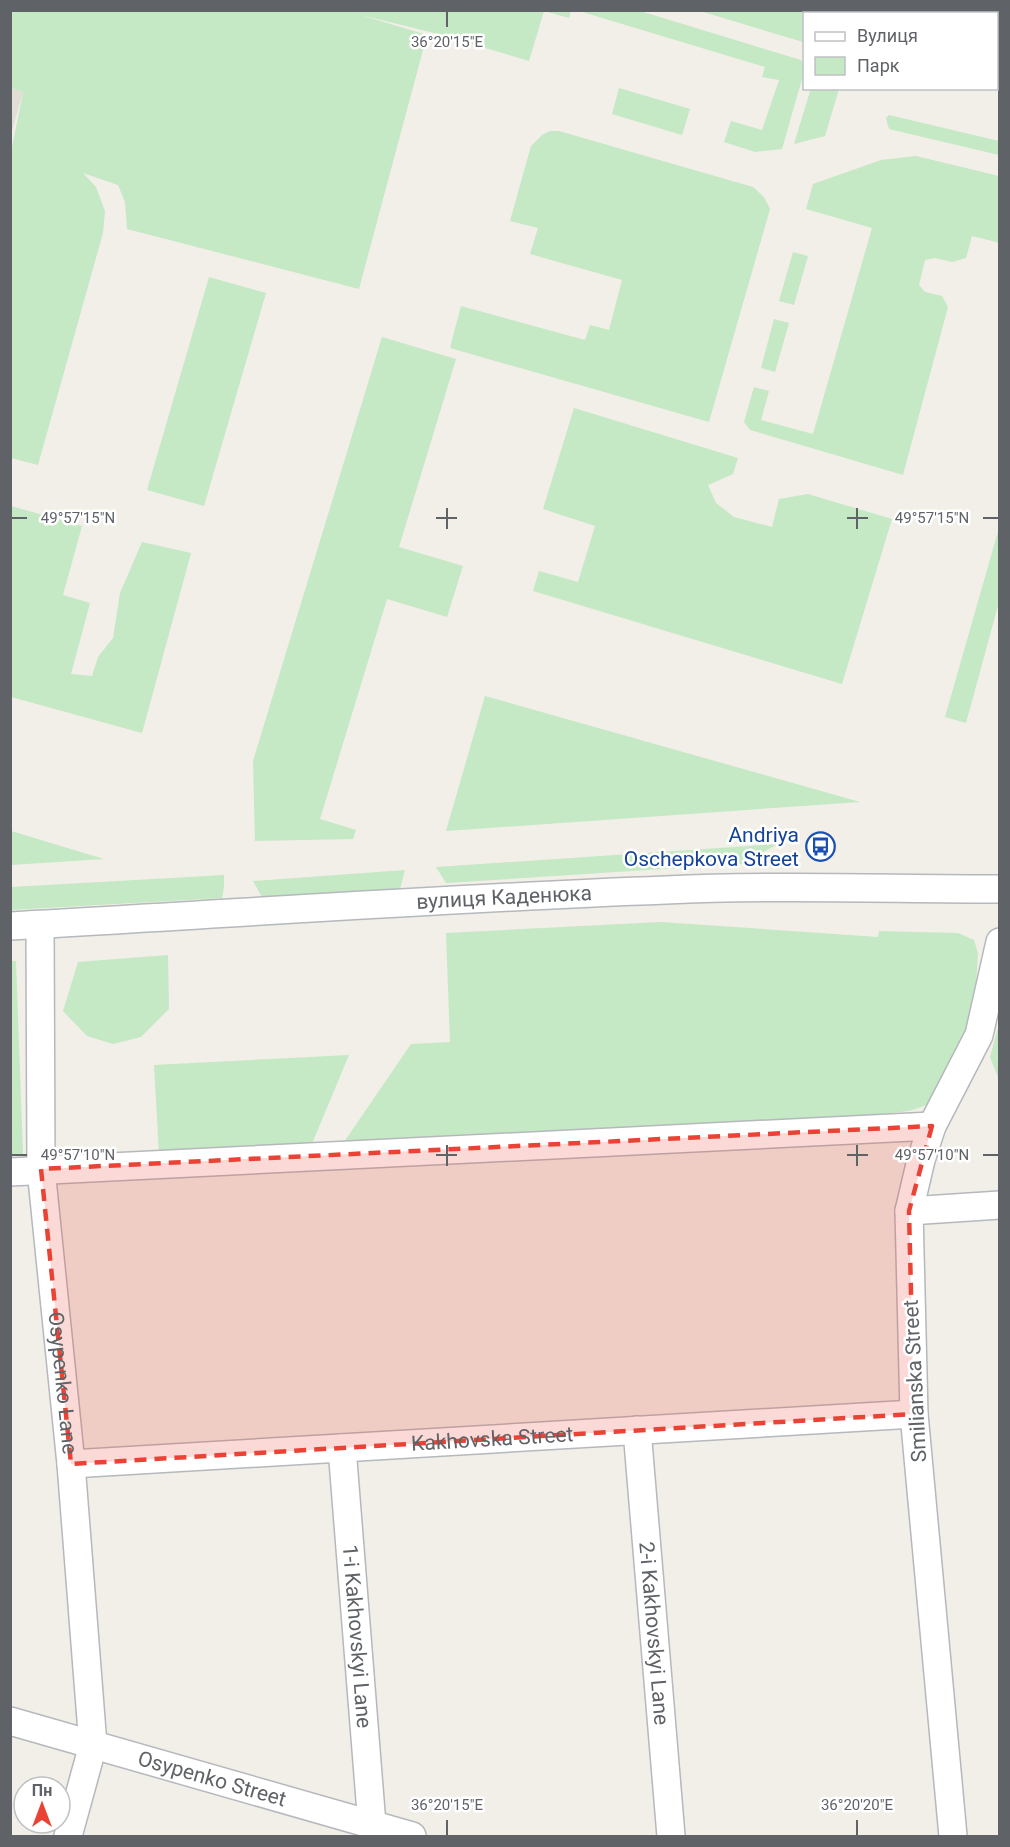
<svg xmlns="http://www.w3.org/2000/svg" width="1010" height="1847" font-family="Roboto,sans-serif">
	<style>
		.education { fill: #e1ded6 }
		.green { fill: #c5e8c5 }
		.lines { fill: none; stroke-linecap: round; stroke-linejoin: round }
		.minor-casing { stroke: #b5b8bc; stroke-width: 30 }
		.minor { stroke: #fff; stroke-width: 27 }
		.marked { fill: #ea4335; fill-opacity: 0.2; stroke: #ea4335; stroke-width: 4.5; stroke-dasharray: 12 8; stroke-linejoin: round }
		.ticks { fill: none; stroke: #5f6368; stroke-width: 2 }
		.labels { text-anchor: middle; stroke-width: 5; stroke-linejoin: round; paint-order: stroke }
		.transit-label { font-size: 21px; fill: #164399; stroke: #fff; text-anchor: end }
		.street-label { font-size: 21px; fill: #5f6368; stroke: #fff }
		.ticks-label { font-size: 15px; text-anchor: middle; fill: #5f6368; stroke: #fff; stroke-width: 5; stroke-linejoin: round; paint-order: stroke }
	</style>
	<rect width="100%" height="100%" fill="#f1efe8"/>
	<path class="education" d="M 11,88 L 23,92 L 11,135 Z"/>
	<g class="green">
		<path d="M 800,10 L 810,13 L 804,14 L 804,41 L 803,42 L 700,11 Z"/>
		<path d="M 892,10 L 999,11 L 999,50 L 997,49 L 996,14 L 891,13 Z"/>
		<path d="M 10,11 L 571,11 L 569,18 L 544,11 L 529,61 L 438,34 L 361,15 L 427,35 L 359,289 L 127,229 L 125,202 L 118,185 L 83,173 L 96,187 L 105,211 L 103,233 L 38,465 L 11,458 L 10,157 L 23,92 L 11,88 Z"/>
		<path d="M 579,11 L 640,11 L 801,60 L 804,67 L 804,72 L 782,149 L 755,152 L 724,142 L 731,121 L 762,130 L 779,80 L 762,77 L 765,67 Z"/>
		<path d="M 619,88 L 690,109 L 682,135 L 612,114 Z"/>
		<path d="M 811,88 L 839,89 L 825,136 L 794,144 Z"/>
		<path d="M 889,115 L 999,141 L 999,155 L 889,129 L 886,118 Z"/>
		<path d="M 550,131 L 559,131 L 753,187 L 764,197 L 770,209 L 709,422 L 450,348 L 461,306 L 585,340 L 590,325 L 609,330 L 622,280 L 530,254 L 538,228 L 510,221 L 531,146 L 542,135 Z"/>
		<path d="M 916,156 L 999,176 L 1000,243 L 972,236 L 966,258 L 952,262 L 935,258 L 925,260 L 919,285 L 925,292 L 942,296 L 948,307 L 903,475 L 750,430 L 744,422 L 754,387 L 769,391 L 761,420 L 813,434 L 872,228 L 806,209 L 813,184 L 881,160 Z"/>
		<path d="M 793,252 L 808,256 L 794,305 L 779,301 Z"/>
		<path d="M 209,277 L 266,293 L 204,506 L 147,490 Z"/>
		<path d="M 774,319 L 789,323 L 775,372 L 761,368 Z"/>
		<path d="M 382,337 L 456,359 L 399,547 L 463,566 L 447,617 L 387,599 L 320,819 L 356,830 L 353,839 L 255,841 L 253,761 Z"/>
		<path d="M 574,408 L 738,458 L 733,474 L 708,485 L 716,503 L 734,517 L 772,527 L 779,499 L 808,494 L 892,519 L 842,684 L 533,591 L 539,571 L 578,582 L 595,526 L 543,509 Z"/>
		<path d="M 11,506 L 82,526 L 63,595 L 90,603 L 71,674 L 92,676 L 98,657 L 113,638 L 120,593 L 142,542 L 191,553 L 142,733 L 11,697 Z"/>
		<path d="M 999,528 L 999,602 L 966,723 L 945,717 Z"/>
		<path d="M 485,696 L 860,802 L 446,831 Z"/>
		<path d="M 11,831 L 104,859 L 11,865 Z"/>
		<path d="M 778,844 L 741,864 L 446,883 L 436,867 Z"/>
		<path d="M 405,870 L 400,889 L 263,899 L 253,881 Z"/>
		<path d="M 224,875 L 224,887 L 222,898 L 11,910 L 11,887 Z"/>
		<path d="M 661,922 L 878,937 L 879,931 L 958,933 L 974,940 L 978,953 L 974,1016 L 933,1103 L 909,1111 L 874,1115 L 344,1142 L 411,1044 L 450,1042 L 446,933 Z"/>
		<path d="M 168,955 L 169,1009 L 141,1037 L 113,1044 L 87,1036 L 63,1011 L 78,962 Z"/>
		<path d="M 10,961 L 16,961 L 23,1155 L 11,1156 Z"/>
		<path d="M 999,1024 L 999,1080 L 990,1057 Z"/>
		<path d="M 349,1055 L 311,1146 L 159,1154 L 154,1065 Z"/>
	</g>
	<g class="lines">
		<defs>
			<g id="minor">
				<path id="s1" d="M 40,925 L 41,1169 L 71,1464 L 93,1745 L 68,1836"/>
				<path id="s2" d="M 10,926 C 229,914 447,898 666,890 C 777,885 888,889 1000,889"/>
				<path d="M 10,1172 L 932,1126"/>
				<path d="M 909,1211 L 1000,1205"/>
				<path id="s3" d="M 637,1430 L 671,1836"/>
				<path id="s4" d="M 342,1448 L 372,1825"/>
				<path id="s5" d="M 71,1464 L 914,1414"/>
				<path id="s6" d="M 10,1721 L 412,1836"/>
				<path d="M 953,1836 L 914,1414 L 909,1211 L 921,1160 L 932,1126 L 979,1035 L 1000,942"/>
			</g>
		</defs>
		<use href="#minor" class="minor-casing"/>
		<use href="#minor" class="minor"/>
	</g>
	<path class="marked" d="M 932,1126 L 909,1211 L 914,1414 L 71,1464 L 41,1169 Z"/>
	<path class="ticks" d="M 447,12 L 447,27M 447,508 L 447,529M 857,508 L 857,529M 12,518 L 27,518M 436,518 L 457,518M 847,518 L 868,518M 983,518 L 998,518M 447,1145 L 447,1166M 857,1145 L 857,1166M 12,1155 L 27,1155M 436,1155 L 457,1155M 847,1155 L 868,1155M 983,1155 L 998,1155M 447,1820 L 447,1835M 857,1820 L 857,1835"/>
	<defs>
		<symbol id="bus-ring" viewBox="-11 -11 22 22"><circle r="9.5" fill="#fff" stroke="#1a4fb4" stroke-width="1.5"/><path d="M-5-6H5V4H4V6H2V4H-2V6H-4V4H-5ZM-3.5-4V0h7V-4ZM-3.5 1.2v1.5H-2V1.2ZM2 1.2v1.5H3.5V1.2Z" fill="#1a4fb4"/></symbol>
	</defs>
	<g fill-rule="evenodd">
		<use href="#bus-ring" x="804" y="830" width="33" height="33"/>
	</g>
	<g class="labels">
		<g class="transit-label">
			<text x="799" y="842">Andriya<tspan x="799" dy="24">Oschepkova Street</tspan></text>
		</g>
		<g class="street-label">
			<text dy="7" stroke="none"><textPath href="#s2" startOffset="495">вулиця Каденюка</textPath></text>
			<text transform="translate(915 1381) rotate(-93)" y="7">Smilianska Street</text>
			<text dy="7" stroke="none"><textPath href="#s1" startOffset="459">Osypenko Lane</textPath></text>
			<text dy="7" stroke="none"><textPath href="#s5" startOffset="422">Kakhovska Street</textPath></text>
			<text dy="7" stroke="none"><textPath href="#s3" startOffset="204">2-i Kakhovskyi Lane</textPath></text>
			<text dy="7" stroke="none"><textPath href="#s4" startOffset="189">1-i Kakhovskyi Lane</textPath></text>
			<text dy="7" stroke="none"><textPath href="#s6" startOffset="210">Osypenko Street</textPath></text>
		</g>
	</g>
	<g class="ticks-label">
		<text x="447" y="47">36°20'15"E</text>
		<text x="78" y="523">49°57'15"N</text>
		<text x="932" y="523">49°57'15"N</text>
		<text x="78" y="1160">49°57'10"N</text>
		<text x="932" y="1160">49°57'10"N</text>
		<text x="447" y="1810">36°20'15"E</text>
		<text x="857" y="1810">36°20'20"E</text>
	</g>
	<rect width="1010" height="1847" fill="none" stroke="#5f6368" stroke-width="24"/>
	<rect x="803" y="12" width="195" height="78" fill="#ffffff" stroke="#bfc1c3" stroke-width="1.5"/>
	<rect x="815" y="32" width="30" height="9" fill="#ffffff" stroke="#bfc1c3" stroke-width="1.5"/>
	<text x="857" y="42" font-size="18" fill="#5f6368">Вулиця</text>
	<rect x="815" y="57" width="30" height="18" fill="#c5e8c5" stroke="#bfc1c3" stroke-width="1.5"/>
	<text x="857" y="72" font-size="18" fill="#5f6368">Парк</text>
	<g transform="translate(42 1805)"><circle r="28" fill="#ffffff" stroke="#bfc1c3" stroke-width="1.5"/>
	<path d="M0-4.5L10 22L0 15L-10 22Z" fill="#ea4335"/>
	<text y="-9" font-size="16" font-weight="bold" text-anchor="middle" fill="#5f6368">Пн</text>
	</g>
</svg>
